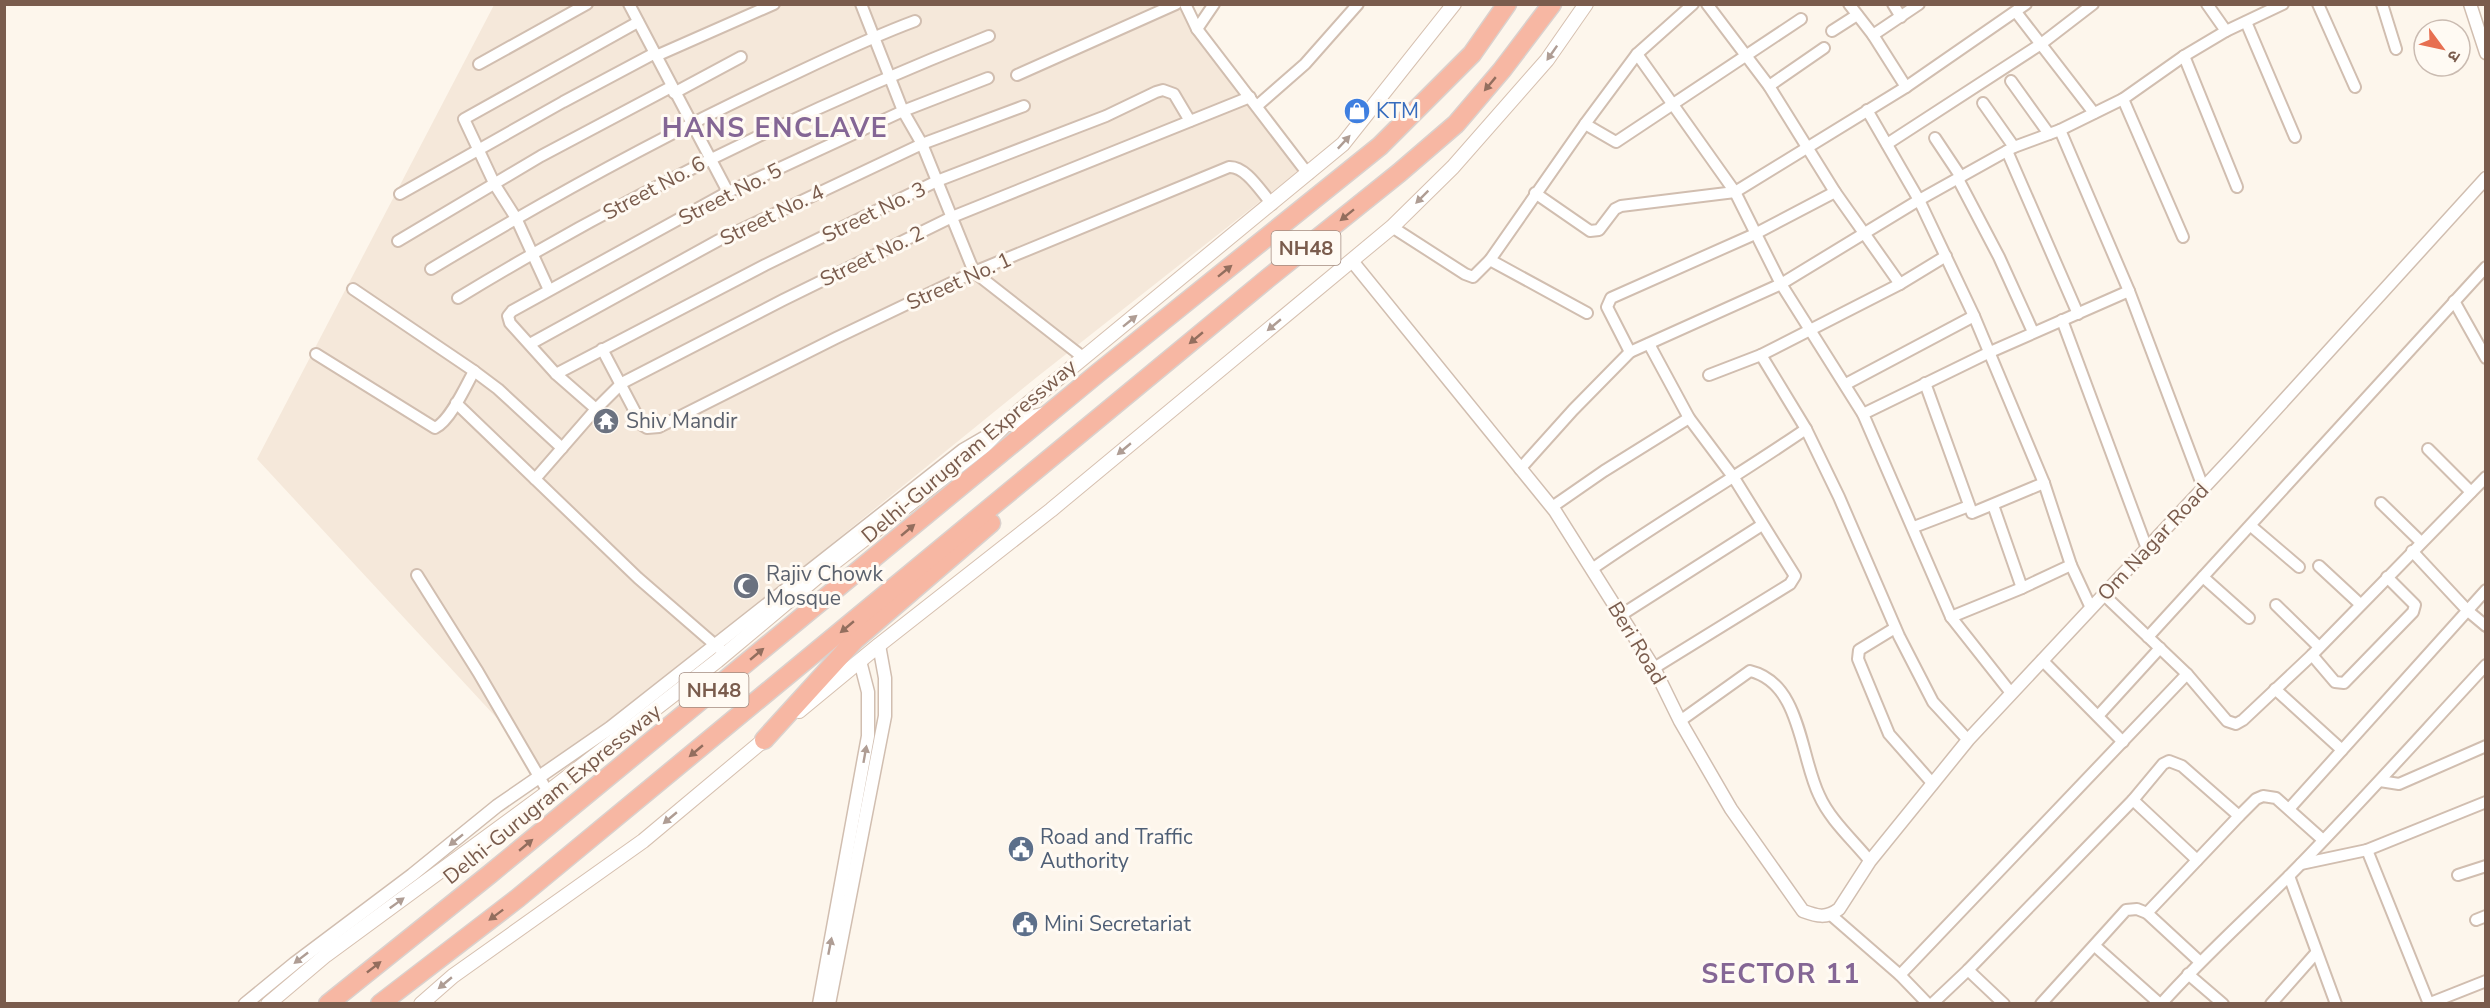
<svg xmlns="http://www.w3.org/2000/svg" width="2490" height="1008" font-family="'Nunito Sans','Noto Sans Devanagari',sans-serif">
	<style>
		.residential { fill: #f5e8da }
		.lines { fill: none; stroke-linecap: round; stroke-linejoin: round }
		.minor-casing { stroke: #d1beb0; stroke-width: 14 }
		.tertiary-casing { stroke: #d1beb0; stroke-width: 15 }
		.secondary-casing { stroke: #d6c0b0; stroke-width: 16 }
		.motorway-casing { stroke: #dad1cd; stroke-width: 21 }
		.minor { stroke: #fff; stroke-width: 10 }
		.tertiary { stroke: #fff; stroke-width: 12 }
		.secondary { stroke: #fff; stroke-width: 14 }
		.motorway { stroke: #f7b7a3; stroke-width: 18 }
		.oneway { fill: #af9d94 }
		.oneway2 { fill: #936e5e }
		.labels { text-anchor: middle; stroke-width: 6; stroke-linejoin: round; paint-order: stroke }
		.shield { fill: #fffaf3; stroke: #a28b7f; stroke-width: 1.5 }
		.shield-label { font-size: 20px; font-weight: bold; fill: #7a5c4d }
		.shop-label { font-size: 21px; fill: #366cbe; stroke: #fffaf3; text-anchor: start }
		.street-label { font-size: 21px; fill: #7a5c4d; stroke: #fffaf3 }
		.worship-label { font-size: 21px; fill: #5b616d; stroke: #fffaf3; text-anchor: start }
		.service-label { font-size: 21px; fill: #4e5e75; stroke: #fffaf3; text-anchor: start }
		.district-label { font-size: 27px; font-weight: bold; letter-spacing: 1.5px; fill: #846695; stroke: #fffaf3 }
	</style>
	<rect width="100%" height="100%" fill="#fdf6ec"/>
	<path class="residential" d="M 494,5 L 1188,5 L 1219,62 L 1300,170 L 1037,377 L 648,693 L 544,769 L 257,459 Z"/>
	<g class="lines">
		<defs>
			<g id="minor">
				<path d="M 629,4 L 728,192"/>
				<path d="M 861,4 L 903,111 L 922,144 L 974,272 L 1084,358"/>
				<path d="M 1185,4 L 1197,29 L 1308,174"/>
				<path d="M 1707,4 L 1769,86 L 1835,192 L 1900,284"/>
				<path d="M 1849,4 L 1873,35 L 1906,87"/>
				<path d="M 1893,4 L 1901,17"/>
				<path d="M 2207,4 L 2226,31"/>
				<path d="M 2318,4 L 2355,87"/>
				<path d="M 2382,4 L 2396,49"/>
				<path d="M 2016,12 L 2094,113"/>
				<path d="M 2246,22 L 2295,137"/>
				<path d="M 1197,29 L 1214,4"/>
				<path d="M 1832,31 L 1857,15"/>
				<path d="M 1873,35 L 1919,4"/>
				<path d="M 1637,54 L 1735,192 L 1781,284 L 1863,414 L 1951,617 L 2011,693"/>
				<path d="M 656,56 L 774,4"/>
				<path d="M 2184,56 L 2237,187"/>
				<path d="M 479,64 L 587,4"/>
				<path d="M 1017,75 L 1176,4"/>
				<path d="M 2011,81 L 2049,134"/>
				<path d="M 1769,86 L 1824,48"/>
				<path d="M 674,93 L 741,57"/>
				<path d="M 2123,99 L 2183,237"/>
				<path d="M 1983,103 L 2014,147"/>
				<path d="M 1257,106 L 1305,64 L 1358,4"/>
				<path d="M 1867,110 L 1919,200 L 1974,316 L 2044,483 L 2071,565 L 2091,608"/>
				<path d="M 1585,124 L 1616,142 L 1801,19"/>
				<path d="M 2060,130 L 2129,291 L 2203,487"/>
				<path d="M 1935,138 L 1961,177"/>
				<path d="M 1887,144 L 2041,44 L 2093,4"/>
				<path d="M 2007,151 L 2078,314"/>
				<path d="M 1958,179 L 1999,257 L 2033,332"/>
				<path d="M 1535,193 L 1590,231 L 1599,230 L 1615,209 L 1621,206 L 1735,192 L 1906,87 L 2026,4"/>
				<path d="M 400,194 L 563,102 L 655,53"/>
				<path d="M 1392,227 L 1465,274 L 1473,277 L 1490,260 L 1585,124 L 1637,54 L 1693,4"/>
				<path d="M 398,241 L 541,156 L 671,87"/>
				<path d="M 1490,260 L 1587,313"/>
				<path d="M 431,269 C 542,202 656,139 773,84 C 820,62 866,39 915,21"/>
				<path d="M 549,290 L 516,218 L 495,185 L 464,119 L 638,22"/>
				<path d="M 458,298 C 627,195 805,109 989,36"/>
				<path d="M 2454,301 L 2486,358"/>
				<path d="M 2062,320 L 2146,546"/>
				<path d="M 530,344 L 719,240 L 922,144 L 1024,106"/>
				<path d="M 1649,344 L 1689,418 L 1734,478 L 1795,576 L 1790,584 L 1654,668"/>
				<path d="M 602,349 L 642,425 L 647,428 L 659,427 L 836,338 L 974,272 L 1229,167 C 1246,166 1261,192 1272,204"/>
				<path d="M 1630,352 L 1607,307 L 1611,298 L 1755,234 L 1835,192"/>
				<path d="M 316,354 L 435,428 C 450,421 466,386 474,371 L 353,289"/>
				<path d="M 1761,355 L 1900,284 L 1946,256"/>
				<path d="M 474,371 L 498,389 L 562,448"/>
				<path d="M 556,374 L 765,265 L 937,181 L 1106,116 L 1156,92 L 1163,90 L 1174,94 L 1190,121"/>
				<path d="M 1709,375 L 1761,355 L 1806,429 L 1839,497 L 1899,636 L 1933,702 L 1968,740"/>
				<path d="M 1925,383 L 1972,513 L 2044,483"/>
				<path d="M 1846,384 L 1974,316"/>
				<path d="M 456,403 L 638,578 L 721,650"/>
				<path d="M 596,409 L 556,374 L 510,323 L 508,316 L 512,311 L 728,192 L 903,111 L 988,78"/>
				<path d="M 1863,414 L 1988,353 L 2129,291"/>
				<path d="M 2428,449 L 2471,492"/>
				<path d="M 1520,469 L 1573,410 L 1630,352 L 1781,284 L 1919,200 L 2014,147 L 2060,130 L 2123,99 L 2184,56 L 2226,31 L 2283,4"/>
				<path d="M 535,479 L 596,409 L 622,383 L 783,300 L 952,217 L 1250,97"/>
				<path d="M 2381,503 L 2421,542"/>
				<path d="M 1993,505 L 2022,588"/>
				<path d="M 1552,507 L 1604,471 L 1689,418"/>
				<path d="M 2251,526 L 2299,567"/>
				<path d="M 1914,527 L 1969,506"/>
				<path d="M 2412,551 L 2468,611 L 2486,626"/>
				<path d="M 2319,566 L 2360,604"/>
				<path d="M 1592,569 C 1662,520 1736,477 1806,429"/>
				<path d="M 417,575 L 478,672 L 548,792"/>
				<path d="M 2203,577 L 2249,618"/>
				<path d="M 2104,595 L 2187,674 L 2227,721 L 2236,724 L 2243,720 L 2312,655 L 2486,477"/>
				<path d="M 2276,605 L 2319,647"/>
				<path d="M 1621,615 L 1762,525"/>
				<path d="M 1951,617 L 2022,588 L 2071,565"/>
				<path d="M 1895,628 L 1859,650 L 1858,659 L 1889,734 L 1933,784"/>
				<path d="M 2148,637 L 2486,267"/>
				<path d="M 2312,655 L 2335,682 L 2344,683 L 2413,612 L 2415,605 L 2387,577"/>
				<path d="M 2042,660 L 2123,742"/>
				<path d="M 2275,689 L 2342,750"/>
				<path d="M 2098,716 L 2160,648"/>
				<path d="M 1680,721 L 1750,671 C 1801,683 1800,756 1819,795 C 1830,820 1853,840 1870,861"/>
				<path d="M 2380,781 L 2399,784 L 2486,746"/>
				<path d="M 2133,800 L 2197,860"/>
				<path d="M 2289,809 L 2486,590"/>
				<path d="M 2367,850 L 2429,1004"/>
				<path d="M 2301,864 L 2367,850 L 2486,802"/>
				<path d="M 2458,875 L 2486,866"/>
				<path d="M 2289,876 L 2336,1004"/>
				<path d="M 2147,913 L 2239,816 L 2256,799 L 2263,796 L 2276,798 L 2323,840"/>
				<path d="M 1831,915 L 1900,975 L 1928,1004"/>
				<path d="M 2476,920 L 2486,916"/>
				<path d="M 2095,946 L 2160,1004"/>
				<path d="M 1968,970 L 2004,1004"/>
				<path d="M 2188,974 L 2223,1004"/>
				<path d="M 1900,975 L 2187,674"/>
				<path d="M 1932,1004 L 1968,970 L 2133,800 L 2163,764 L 2169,761 L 2182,766 L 2239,816"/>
				<path d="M 2041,1004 L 2126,910 L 2137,909 L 2147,913 L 2199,961"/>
				<path d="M 2161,1004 C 2202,958 2247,918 2290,875 C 2357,807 2421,735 2486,665"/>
				<path d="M 2271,1004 L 2316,953"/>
				<path d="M 2428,1004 L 2486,981"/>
			</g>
			<g id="tertiary">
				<path d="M 2470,4 L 2486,53"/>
				<path d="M 1352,261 L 1555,511 L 1654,668 L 1680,721 L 1731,809 L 1803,911 C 1817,916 1826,919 1839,909 L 1870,861 L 1968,740 L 2238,451 L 2486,178"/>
				<path d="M 245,1004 L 295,963 L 412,875 L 497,806 L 610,728 L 963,450 L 994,432"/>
				<path d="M 819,1004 L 868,736 L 868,692 L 860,661"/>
				<path d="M 829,1004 L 885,716 L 885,678 L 879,645"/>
			</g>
			<g id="secondary">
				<path d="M 1007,424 L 1020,410 L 1343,144 L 1454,4"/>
				<path d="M 799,711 L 879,645 L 1051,510 L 1392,227 L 1453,167 L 1547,60 L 1586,4"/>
				<path d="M 268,1004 L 326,955 L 548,792 L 717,661 L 835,562 L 984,446 L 1005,425 L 1045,414"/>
				<path d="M 421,1004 L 453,976 L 643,841 L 771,734"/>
			</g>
			<g id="motorway">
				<path d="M 764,740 L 855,640 L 991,523"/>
				<path d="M 328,1004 L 490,874 L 1098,373 L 1380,146 L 1472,54 L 1507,4"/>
				<path d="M 380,1004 L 518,898 L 1267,279 L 1399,173 L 1456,124 L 1502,70 L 1552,4"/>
			</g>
		</defs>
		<use href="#minor" class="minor-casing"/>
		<use href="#tertiary" class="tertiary-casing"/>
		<use href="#secondary" class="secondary-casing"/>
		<use href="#motorway" class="motorway-casing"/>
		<use href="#minor" class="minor"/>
		<use href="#tertiary" class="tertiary"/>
		<use href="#secondary" class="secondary"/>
		<use href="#motorway" class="motorway"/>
	</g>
	<defs><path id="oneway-solid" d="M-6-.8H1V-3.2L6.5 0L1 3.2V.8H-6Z" transform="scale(1.5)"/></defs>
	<g class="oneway">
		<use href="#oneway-solid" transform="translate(1552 53) rotate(125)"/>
		<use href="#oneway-solid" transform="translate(1344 142) rotate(-47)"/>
		<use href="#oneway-solid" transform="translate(1422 197) rotate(135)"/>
		<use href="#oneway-solid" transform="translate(1130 321) rotate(-39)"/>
		<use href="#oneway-solid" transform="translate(1274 325) rotate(140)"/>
		<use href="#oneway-solid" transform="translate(1124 449) rotate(140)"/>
		<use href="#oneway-solid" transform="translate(865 754) rotate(-80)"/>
		<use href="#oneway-solid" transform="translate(670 818) rotate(140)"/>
		<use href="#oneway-solid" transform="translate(456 840) rotate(141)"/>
		<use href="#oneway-solid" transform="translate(397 903) rotate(-36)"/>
		<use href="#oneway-solid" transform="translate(830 946) rotate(-79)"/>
		<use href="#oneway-solid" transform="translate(301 958) rotate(142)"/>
		<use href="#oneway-solid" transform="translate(445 983) rotate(140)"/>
	</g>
	<g class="oneway2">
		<use href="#oneway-solid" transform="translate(1490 84) rotate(130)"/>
		<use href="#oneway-solid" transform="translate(1347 215) rotate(141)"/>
		<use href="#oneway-solid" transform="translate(1225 271) rotate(-39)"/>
		<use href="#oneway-solid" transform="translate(1196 338) rotate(140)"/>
		<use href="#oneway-solid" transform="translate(908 530) rotate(-40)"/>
		<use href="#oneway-solid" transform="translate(847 627) rotate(140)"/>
		<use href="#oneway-solid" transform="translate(757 654) rotate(-40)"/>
		<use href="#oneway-solid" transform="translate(696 751) rotate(140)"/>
		<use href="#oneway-solid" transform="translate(526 845) rotate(-40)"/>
		<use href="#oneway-solid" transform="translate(496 915) rotate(143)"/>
		<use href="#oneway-solid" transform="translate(374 967) rotate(-38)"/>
	</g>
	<defs>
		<symbol id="shop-disc" viewBox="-11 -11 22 22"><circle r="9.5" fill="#3f7fe0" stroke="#fffaf3"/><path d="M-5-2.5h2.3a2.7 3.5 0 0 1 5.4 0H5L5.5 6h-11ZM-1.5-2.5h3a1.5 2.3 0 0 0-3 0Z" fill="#fff"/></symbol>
		<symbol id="temple-disc" viewBox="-11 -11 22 22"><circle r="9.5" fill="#6b7280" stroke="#fffaf3"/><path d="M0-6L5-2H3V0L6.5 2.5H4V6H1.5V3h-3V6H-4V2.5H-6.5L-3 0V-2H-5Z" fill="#fff"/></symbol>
		<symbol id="mosque-disc" viewBox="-11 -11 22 22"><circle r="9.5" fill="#6b7280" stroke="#fffaf3"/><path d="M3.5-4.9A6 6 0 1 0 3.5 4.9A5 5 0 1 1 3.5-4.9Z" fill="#fff"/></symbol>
		<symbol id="civic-disc" viewBox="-11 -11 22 22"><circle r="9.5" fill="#5c6f8a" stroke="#fffaf3"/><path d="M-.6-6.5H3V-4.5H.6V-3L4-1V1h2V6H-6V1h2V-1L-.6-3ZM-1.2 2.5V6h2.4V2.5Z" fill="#fff"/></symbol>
	</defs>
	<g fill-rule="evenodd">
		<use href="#shop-disc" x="1342" y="96" width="30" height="30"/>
		<use href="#temple-disc" x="591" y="406" width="30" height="30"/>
		<use href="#mosque-disc" x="731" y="571" width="30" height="30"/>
		<use href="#civic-disc" x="1006" y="834" width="30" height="30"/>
		<use href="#civic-disc" x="1010" y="909" width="30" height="30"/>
	</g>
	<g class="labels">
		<g class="shield">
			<rect x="1271.5" y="231" width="69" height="34" rx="4.5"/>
			<rect x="679.5" y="673" width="69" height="34" rx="4.5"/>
		</g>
		<g class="shield-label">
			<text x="1306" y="255">NH48</text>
			<text x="714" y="697">NH48</text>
		</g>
		<g class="shop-label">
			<text x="1376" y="118">KTM</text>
		</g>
		<g class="street-label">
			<text transform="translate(654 188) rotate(-28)" y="7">Street No. 6</text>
			<text transform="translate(730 194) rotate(-27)" y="7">Street No. 5</text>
			<text transform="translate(874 212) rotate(-26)" y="7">Street No. 3</text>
			<text transform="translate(772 215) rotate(-26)" y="7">Street No. 4</text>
			<text transform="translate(872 256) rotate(-26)" y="7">Street No. 2</text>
			<text transform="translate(959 281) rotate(-24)" y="7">Street No. 1</text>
			<text transform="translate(969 451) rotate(-40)" y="7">Delhi-Gurugram Expressway</text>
			<text transform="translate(2153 542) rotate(-47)" y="7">Om Nagar Road</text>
			<text transform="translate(1637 643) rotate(59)" y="7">Beri Road</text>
			<text transform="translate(552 794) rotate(-39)" y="7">Delhi-Gurugram Expressway</text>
		</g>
		<g class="worship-label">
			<text x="626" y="428">Shiv Mandir</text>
			<text x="766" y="581">Rajiv Chowk<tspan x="766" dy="24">Mosque</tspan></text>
		</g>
		<g class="service-label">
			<text x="1040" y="844">Road and Traffic<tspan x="1040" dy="24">Authority</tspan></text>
			<text x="1044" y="931">Mini Secretariat</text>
		</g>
		<g class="district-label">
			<text x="775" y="137">HANS ENCLAVE</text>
			<text x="1781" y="983">SECTOR 11</text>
		</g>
	</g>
	<rect width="2490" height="1008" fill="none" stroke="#7a5c4d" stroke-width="12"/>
	<g transform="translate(2442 48) rotate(123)"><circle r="28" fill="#fffaf3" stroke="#cabbb1" stroke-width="1.5"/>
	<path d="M0-4.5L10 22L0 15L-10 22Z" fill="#e76f51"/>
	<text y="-9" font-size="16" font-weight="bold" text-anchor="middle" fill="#7a5c4d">उ</text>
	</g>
</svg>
